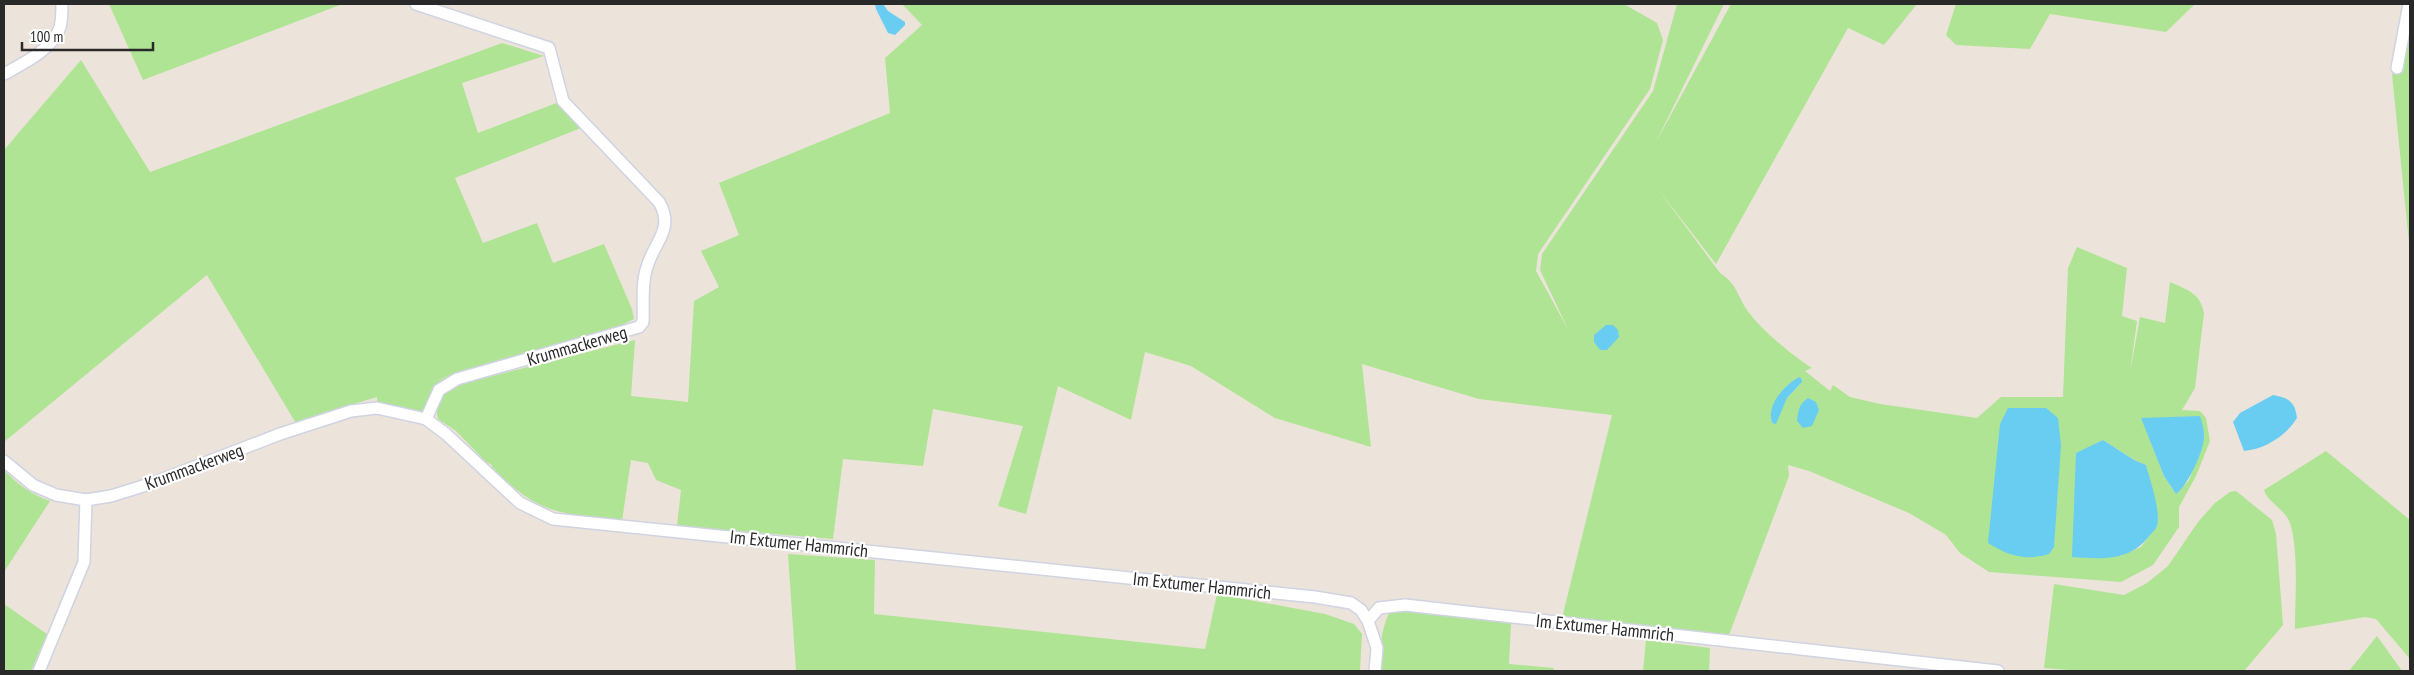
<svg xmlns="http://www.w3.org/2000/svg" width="2414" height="675" font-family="'PT Sans Narrow',sans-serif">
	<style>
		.green { fill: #afe494; fill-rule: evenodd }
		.water { fill: #69cdf2 }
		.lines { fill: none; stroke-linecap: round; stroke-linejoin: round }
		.minor-casing { stroke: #cfd3e2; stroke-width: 14 }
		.minor { stroke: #fff; stroke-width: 11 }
		.labels { text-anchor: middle; stroke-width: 4.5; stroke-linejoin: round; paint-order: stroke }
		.street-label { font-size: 18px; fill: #292929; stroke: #fff }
	</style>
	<rect width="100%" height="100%" fill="#ece4da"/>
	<g class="green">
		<path d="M 109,4 L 339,4 L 340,5 L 143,80 Z"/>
		<path d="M 902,4 L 1624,4 L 1657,23 L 1663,40 L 1650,89 L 1538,254 L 1536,271 L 1568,329 L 1540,270 L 1542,254 L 1653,91 L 1677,4 L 1724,4 L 1655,144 L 1731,4 L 1917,4 L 1884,45 L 1848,28 L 1716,264 L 1658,189 L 1720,273 C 1737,284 1737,295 1747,310 C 1761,330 1792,355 1812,368 L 1805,371 L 1830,391 L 1833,385 L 1850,397 L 1880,404 L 1977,418 L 2001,397 L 2063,397 L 2068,268 L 2077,247 L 2127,268 L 2122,316 L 2137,321 L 2130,373 L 2140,317 L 2165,323 L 2170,282 C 2188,290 2200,293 2204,313 L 2195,388 L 2182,410 L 2200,411 L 2206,418 L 2210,441 L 2196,476 L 2179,507 L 2179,527 L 2153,565 L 2121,582 L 1989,572 L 1960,553 L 1946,535 L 1909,513 L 1809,471 L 1788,465 L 1789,476 L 1729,635 L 1562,618 L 1612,415 L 1479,399 L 1362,364 L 1371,447 L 1275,418 L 1191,366 L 1145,352 L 1131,420 L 1058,386 L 1026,514 L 998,506 L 1023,426 L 933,409 L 923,466 L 843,459 L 833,539 L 677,526 L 681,490 L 656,480 L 648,463 L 631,460 L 622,521 C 559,513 538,515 492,467 L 492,465 L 486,462 L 456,431 L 438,419 C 434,401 439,397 453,386 L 635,340 L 631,396 L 688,402 L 694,301 L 719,287 L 701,251 L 739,235 L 719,183 L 890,113 L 885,58 L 922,25 ZM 1802,382 L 1787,398 L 1772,423 C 1766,405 1790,392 1802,382 ZM 2142,418 L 2201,448 L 2189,480 L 2176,494 L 2164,476 ZM 2103,440 L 2134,460 L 2146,465 L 2157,526 L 2141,547 L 2120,556 Z"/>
		<path d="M 1956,4 L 2195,4 L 2166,32 L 2050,14 L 2030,49 L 1956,45 L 1946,35 Z"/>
		<path d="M 2410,25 L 2410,253 L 2392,74 L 2403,71 Z"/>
		<path d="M 502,43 L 544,56 L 462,83 L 478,133 L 559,102 L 581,128 L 455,178 L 483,243 L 537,223 L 553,263 L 604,244 L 632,309 L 634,319 L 620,326 L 423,384 L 452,376 L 429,401 L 423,412 L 381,405 L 377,401 L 377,397 L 344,407 L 297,425 L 207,275 L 4,442 L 4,150 L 81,60 L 150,172 Z"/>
		<path d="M 2326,451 L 2410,520 L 2410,659 L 2376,619 L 2365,617 L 2295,629 C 2295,598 2299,551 2290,523 C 2285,509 2268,503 2264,490 Z"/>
		<path d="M 4,470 C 17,484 32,495 50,501 L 4,572 Z"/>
		<path d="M 2236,491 L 2272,520 L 2276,534 L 2283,625 L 2244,671 L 2081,671 L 2044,668 L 2054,584 L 2124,595 L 2147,583 L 2168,566 L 2198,522 L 2215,503 L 2230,492 Z"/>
		<path d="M 788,554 L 875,560 L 874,614 L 1205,649 L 1217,594 L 1325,614 L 1354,624 L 1362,634 L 1360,671 L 796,671 Z"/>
		<path d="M 4,604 L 47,634 L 31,671 L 4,671 Z"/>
		<path d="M 1404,610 L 1511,623 L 1509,664 L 1554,668 L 1553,671 L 1380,671 C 1380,650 1380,633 1389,613 Z"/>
		<path d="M 2377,636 L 2402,671 L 2349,671 Z"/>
		<path d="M 1646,640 L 1710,648 L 1709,671 L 1643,671 Z"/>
	</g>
	<g class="water">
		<path d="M 875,4 L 883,4 L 888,11 L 905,22 L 905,25 L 895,35 L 888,33 L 876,9 Z"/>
		<path d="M 1606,325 L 1613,325 L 1618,330 L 1619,337 L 1607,350 L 1600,350 L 1594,342 L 1594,335 Z"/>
		<path d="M 1799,377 L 1801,378 L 1802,382 L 1787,398 L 1776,424 L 1772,423 C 1766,404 1785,385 1799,377 Z"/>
		<path d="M 2273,395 C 2289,398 2295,402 2297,418 C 2286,436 2265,449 2244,451 L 2233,422 L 2240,413 Z"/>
		<path d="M 1808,398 L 1816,402 L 1819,410 L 1812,426 L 1803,428 L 1797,421 C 1798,411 1799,404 1808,398 Z"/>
		<path d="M 2008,408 L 2046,408 L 2058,418 L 2061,445 L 2054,547 L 2049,554 C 2025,561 2009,556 1988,543 L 2000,424 Z"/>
		<path d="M 2200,416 C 2202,422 2204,429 2204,436 C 2205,449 2187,487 2176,494 L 2164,476 L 2141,418 Z"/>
		<path d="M 2103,440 L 2134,460 L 2146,465 C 2150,480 2161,511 2157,526 C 2156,529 2152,533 2150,535 C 2130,562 2102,559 2072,557 L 2076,453 Z"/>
	</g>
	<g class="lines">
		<defs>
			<g id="minor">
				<path d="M 416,4 L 549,48 L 563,101 L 659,202 C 675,229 654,242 647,267 C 641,284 644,304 643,322 L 639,327 L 457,379 L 439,390 L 426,419"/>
				<path d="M 2397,68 L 2409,4"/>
				<path d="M 4,74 C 22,64 54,49 60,27 C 62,20 62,11 62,4"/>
				<path d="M 4,461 L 33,485 L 56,495 L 86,500 L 111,496 L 153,483 L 280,434 L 351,411 L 377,408 L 426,419 L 446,434 L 520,503 L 553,519 L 1315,597 L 1351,603 L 1361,610 L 1368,621 L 1377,648 L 1375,671"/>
				<path d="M 1368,621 L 1379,608 L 1405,605 L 1998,671"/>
				<path d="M 39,671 L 84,562 L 86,500"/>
			</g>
		</defs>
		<use href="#minor" class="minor-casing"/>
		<use href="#minor" class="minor"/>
	</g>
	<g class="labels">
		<g class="street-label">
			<text transform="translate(577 346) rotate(-16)" y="6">Krummackerweg</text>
			<text transform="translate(194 467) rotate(-20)" y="6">Krummackerweg</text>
			<text transform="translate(799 544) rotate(6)" y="6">Im Extumer Hammrich</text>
			<text transform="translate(1202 586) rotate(6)" y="6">Im Extumer Hammrich</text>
			<text transform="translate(1605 628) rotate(6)" y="6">Im Extumer Hammrich</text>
		</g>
	</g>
	<rect width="2414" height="675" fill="none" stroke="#292929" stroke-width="10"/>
	<path d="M22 42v8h131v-8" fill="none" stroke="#292929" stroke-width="2.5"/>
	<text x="30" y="42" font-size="15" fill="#292929" stroke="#ffffff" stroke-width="4" paint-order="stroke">100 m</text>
</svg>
